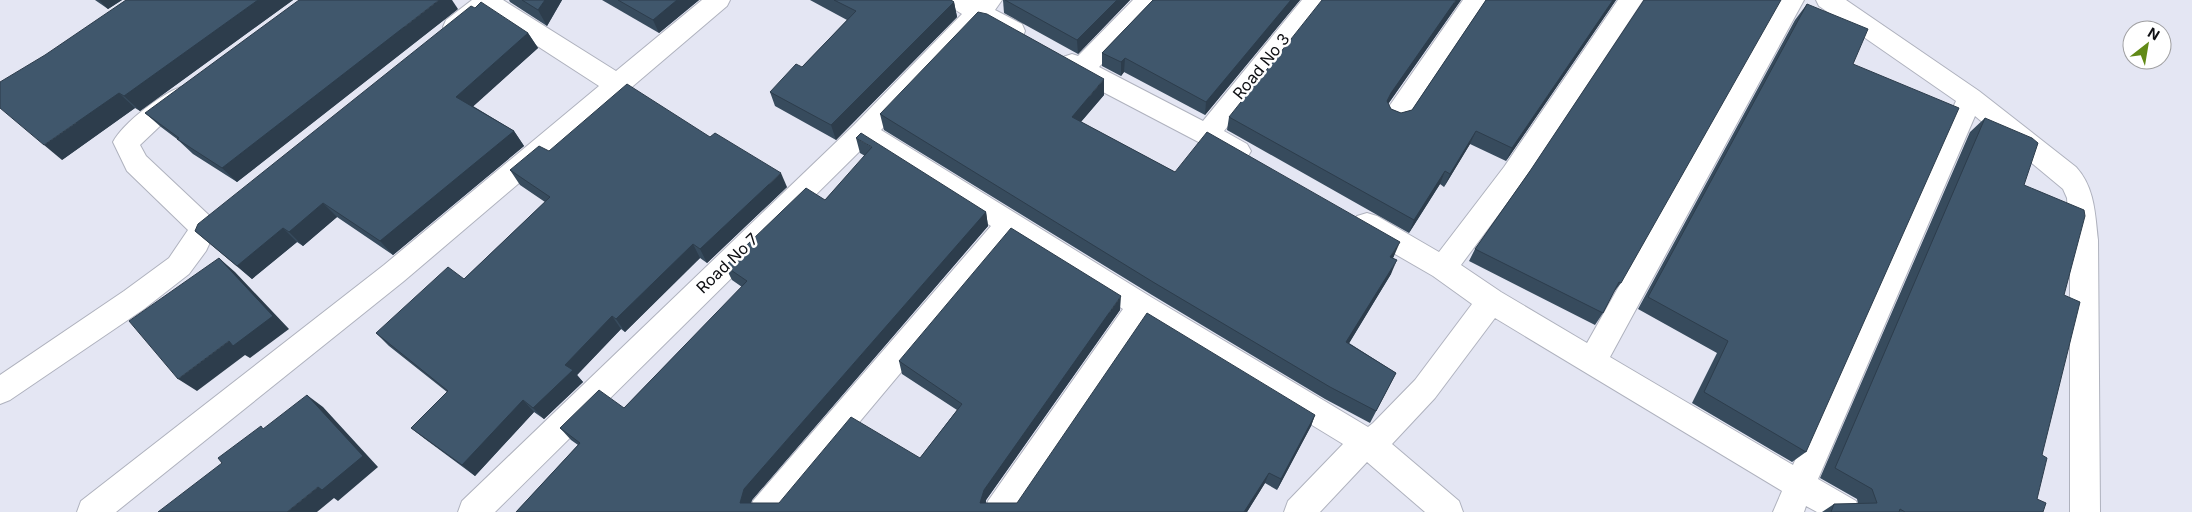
<svg xmlns="http://www.w3.org/2000/svg" width="2192" height="512" font-family="Inter,sans-serif">
	<style>
		.lines { fill: none; stroke-linecap: round; stroke-linejoin: round }
		.minor-casing { stroke: #afb2be; stroke-width: 2 }
		.minor { fill: #fff; fill-rule: evenodd }
		.wall { fill: #374b5d }
		.shaded-wall { fill: #2d3d4c }
		.building { fill: #40576c; stroke: #2d3d4c }
		.labels { text-anchor: middle; stroke-width: 5; stroke-linejoin: round; paint-order: stroke }
		.street-label { font-size: 16px; fill: #0e0f13; stroke: #fff }
	</style>
	<rect width="100%" height="100%" fill="#e4e6f3"/>
	<g class="lines">
		<defs>
			<g id="minor">
				<path d="M 472,0 L 503,0 L 616,71 L 702,0 L 730,0 L 727,6 L 404,281 L 116,512 L 77,512 L 81,501 L 384,265 L 599,86 L 488,14 C 475,24 464,39 446,34 L 443,27 L 446,20 Z"/>
				<path d="M 946,0 L 1002,0 L 995,10 L 1022,24 L 1025,31 L 1022,38 L 1013,40 L 981,24 L 881,130 L 1151,297 L 1368,427 L 1373,423 L 1415,380 L 1472,304 L 1433,276 L 1357,232 L 1353,224 L 1357,216 L 1367,213 L 1377,216 L 1439,252 L 1504,167 L 1618,0 L 1643,0 L 1522,183 L 1461,265 L 1501,292 L 1587,343 L 1780,0 L 1804,0 L 1610,357 L 1793,465 L 1956,101 L 1819,6 L 1816,0 L 1846,0 L 1979,91 L 2076,167 C 2095,188 2095,214 2098,240 L 2100,512 L 2070,512 L 2070,240 L 2067,198 L 2063,189 L 1975,116 L 1818,479 L 1856,501 L 1860,512 L 1817,512 L 1806,506 L 1804,512 L 1773,512 L 1782,491 L 1495,318 L 1435,398 L 1392,444 L 1459,501 L 1463,512 L 1425,512 L 1367,462 L 1320,512 L 1284,512 L 1288,501 L 1343,444 L 1145,323 L 1017,512 L 984,512 L 988,501 L 1123,309 L 1012,240 L 784,512 L 749,512 L 753,501 L 991,226 L 865,146 L 495,512 L 458,512 L 462,501 L 854,125 L 962,14 L 949,6 Z"/>
				<path d="M 1133,0 L 1160,0 L 1157,6 L 1099,67 L 1203,121 L 1302,0 L 1328,0 L 1224,131 L 1247,144 L 1251,151 L 1247,158 L 1238,162 L 1229,158 L 1063,71 L 1060,64 L 1063,57 L 1072,54 L 1078,56 Z"/>
				<path d="M 1463,0 L 1488,0 L 1406,122 L 1397,125 L 1388,122 L 1384,115 L 1388,108 Z"/>
				<path d="M 181,87 L 190,90 L 194,97 L 190,104 L 160,126 L 140,145 L 146,156 L 213,219 L 217,227 L 206,251 L 189,274 L 144,309 L 10,400 L 0,404 L 0,375 L 124,291 L 169,258 L 188,230 L 127,171 L 113,142 C 123,123 161,94 181,87 Z"/>
			</g>
		</defs>
		<use href="#minor" class="minor-casing"/>
		<use href="#minor" class="minor"/>
	</g>
	<g class="wall">
		<path d="M 95,0 L 122,0 L 108,9 Z"/>
		<path d="M 126,0 L 293,0 L 140,111 L 135,108 L 62,160 Z"/>
		<path d="M 509,0 L 562,0 L 547,26 L 510,2 Z"/>
		<path d="M 602,0 L 699,0 L 659,33 Z"/>
		<path d="M 810,0 L 951,0 L 954,2 L 957,17 L 836,140 L 775,106 L 770,92 L 802,67 L 847,20 Z"/>
		<path d="M 1003,0 L 1130,0 L 1078,54 L 1004,13 Z"/>
		<path d="M 1153,0 L 1300,0 L 1205,115 L 1124,72 L 1121,76 L 1102,66 L 1102,53 Z"/>
		<path d="M 1461,0 L 1388,104 L 1391,109 L 1401,113 L 1412,110 L 1486,0 L 1616,0 L 1506,161 L 1470,144 L 1444,187 L 1440,184 L 1409,233 L 1227,130 L 1229,117 Z"/>
		<path d="M 1807,4 L 1853,64 L 1806,452 L 1792,462 L 1692,403 L 1717,353 L 1638,309 L 1795,20 Z"/>
		<path d="M 458,9 L 237,182 L 193,154 L 177,139 L 161,127 L 145,113 Z"/>
		<path d="M 528,33 L 538,48 L 473,106 L 514,131 L 524,146 L 393,255 L 337,217 L 303,246 L 297,242 L 252,279 L 195,231 Z"/>
		<path d="M 1104,95 L 1081,122 L 1175,172 L 1394,256 L 1393,258 L 1391,274 L 1349,343 L 1396,373 L 1370,423 L 1325,399 L 1152,295 L 884,130 L 880,114 Z"/>
		<path d="M 1985,118 L 2024,185 L 2064,295 L 2042,455 L 2037,499 L 2043,512 L 1822,512 L 1834,504 L 1858,504 L 1857,499 L 1820,478 L 1970,132 Z"/>
		<path d="M 856,138 L 986,212 L 988,226 L 752,500 L 751,503 L 779,503 L 920,458 L 957,410 L 902,374 L 899,361 L 1120,310 L 986,500 L 986,503 L 1017,503 L 1315,415 L 1311,426 L 1277,490 L 1265,483 L 1247,512 L 516,512 L 578,445 L 571,440 L 560,428 L 624,408 L 742,287 L 732,280 L 725,266 L 825,200 L 865,156 L 860,153 Z"/>
		<path d="M 549,151 L 787,187 L 707,263 L 700,258 L 625,332 L 621,329 L 577,375 L 583,382 L 544,419 L 534,412 L 475,476 L 425,439 L 411,428 L 447,392 L 389,346 L 376,333 L 464,279 L 545,202 L 520,185 L 510,170 Z"/>
		<path d="M 1530,171 L 1621,283 L 1613,293 L 1603,313 L 1595,325 L 1469,261 L 1475,249 Z"/>
	</g>
	<g class="shaded-wall">
		<path d="M 99,0 L 122,0 L 108,9 Z"/>
		<path d="M 258,0 L 293,0 L 140,111 L 124,96 Z"/>
		<path d="M 439,0 L 452,0 L 458,9 L 237,182 L 222,168 Z"/>
		<path d="M 545,0 L 562,0 L 547,26 L 538,10 Z"/>
		<path d="M 677,0 L 699,0 L 659,33 L 653,20 Z"/>
		<path d="M 1117,0 L 1130,0 L 1078,54 L 1077,40 Z"/>
		<path d="M 1291,0 L 1300,0 L 1205,115 L 1206,102 Z"/>
		<path d="M 1456,0 L 1461,0 L 1386,107 L 1387,101 L 1391,93 Z"/>
		<path d="M 1613,0 L 1616,0 L 1506,161 L 1512,148 Z"/>
		<path d="M 954,2 L 957,17 L 836,140 L 831,125 Z"/>
		<path d="M 528,33 L 538,48 L 467,112 L 456,97 Z"/>
		<path d="M 1125,58 L 1124,72 L 1121,76 L 1121,62 Z"/>
		<path d="M 1104,79 L 1104,95 L 1072,132 L 1072,117 Z"/>
		<path d="M 119,93 L 135,108 L 62,160 L 44,145 Z"/>
		<path d="M 514,131 L 524,146 L 393,255 L 380,241 Z"/>
		<path d="M 1476,131 L 1470,144 L 1444,187 L 1450,174 Z"/>
		<path d="M 1445,171 L 1440,184 L 1409,233 L 1414,220 Z"/>
		<path d="M 781,173 L 787,187 L 707,263 L 700,249 Z"/>
		<path d="M 323,203 L 337,217 L 303,246 L 289,232 Z"/>
		<path d="M 986,212 L 988,226 L 752,500 L 748,512 L 740,503 L 744,489 Z"/>
		<path d="M 283,228 L 297,242 L 252,279 L 237,266 Z"/>
		<path d="M 1400,242 L 1394,256 L 1385,271 L 1390,257 Z"/>
		<path d="M 693,244 L 700,258 L 625,332 L 616,319 Z"/>
		<path d="M 219,258 L 235,272 L 289,329 L 250,358 L 245,355 L 197,391 L 178,379 L 229,341 Z"/>
		<path d="M 1397,260 L 1391,274 L 1342,355 L 1346,342 Z"/>
		<path d="M 1121,296 L 1120,310 L 986,500 L 983,512 L 980,503 L 984,490 Z"/>
		<path d="M 612,316 L 621,329 L 577,375 L 583,382 L 544,419 L 533,408 L 565,365 Z"/>
		<path d="M 307,395 L 323,407 L 378,467 L 338,501 L 334,498 L 317,512 L 287,512 L 318,487 Z"/>
		<path d="M 523,400 L 534,412 L 475,476 L 462,465 Z"/>
		<path d="M 1315,415 L 1311,426 L 1277,490 L 1281,479 Z"/>
		<path d="M 1269,473 L 1265,483 L 1247,512 L 1244,512 Z"/>
	</g>
	<g class="building">
		<path d="M 126,0 L 258,0 L 124,96 L 119,93 L 44,145 L 0,108 L 0,82 L 45,55 Z"/>
		<path d="M 299,0 L 439,0 L 222,168 L 177,139 L 179,138 L 145,113 Z"/>
		<path d="M 522,0 L 545,0 L 538,10 Z"/>
		<path d="M 618,0 L 677,0 L 653,20 Z"/>
		<path d="M 834,0 L 951,0 L 954,2 L 831,125 L 770,92 L 796,64 L 802,67 L 856,11 Z"/>
		<path d="M 1005,0 L 1117,0 L 1077,40 Z"/>
		<path d="M 1153,0 L 1291,0 L 1206,102 L 1125,58 L 1121,62 L 1102,53 Z"/>
		<path d="M 1322,0 L 1456,0 L 1391,93 L 1387,101 L 1391,109 L 1401,113 L 1412,110 L 1486,0 L 1613,0 L 1512,148 L 1476,131 L 1450,174 L 1445,171 L 1414,220 L 1229,117 Z"/>
		<path d="M 1644,0 L 1781,0 L 1621,283 L 1619,282 L 1603,313 L 1475,249 L 1530,171 Z"/>
		<path d="M 481,2 L 528,33 L 456,97 L 514,131 L 380,241 L 323,203 L 289,232 L 283,228 L 237,266 L 195,231 L 198,224 L 471,6 L 475,8 Z"/>
		<path d="M 1807,4 L 1868,29 L 1853,64 L 1959,108 L 1806,452 L 1704,392 L 1728,341 L 1648,297 Z"/>
		<path d="M 978,12 L 987,14 L 1104,79 L 1072,117 L 1175,172 L 1207,132 L 1400,242 L 1390,257 L 1397,260 L 1346,342 L 1396,373 L 1376,411 L 1330,387 L 1153,282 L 880,114 Z"/>
		<path d="M 627,84 L 710,137 L 715,133 L 781,173 L 700,249 L 693,244 L 616,319 L 612,316 L 565,365 L 573,370 L 533,408 L 523,400 L 462,465 L 411,428 L 448,391 L 376,333 L 448,267 L 464,279 L 550,197 L 510,170 L 539,146 L 549,151 Z"/>
		<path d="M 1985,118 L 2032,138 L 2038,143 L 2024,185 L 2084,210 L 2085,216 L 2064,295 L 2080,302 L 2042,455 L 2047,458 L 2037,499 L 2046,503 L 2043,512 L 1905,512 L 1900,509 L 1899,512 L 1831,512 L 1834,504 L 1877,503 L 1872,489 L 1835,468 Z"/>
		<path d="M 861,133 L 986,212 L 744,489 L 740,503 L 779,503 L 851,417 L 920,458 L 962,404 L 899,361 L 1011,228 L 1121,296 L 984,490 L 980,503 L 1017,503 L 1147,313 L 1315,415 L 1281,479 L 1269,473 L 1244,512 L 516,512 L 580,443 L 560,428 L 599,390 L 624,408 L 747,281 L 725,266 L 806,188 L 825,200 L 872,147 L 856,138 Z"/>
		<path d="M 219,258 L 273,316 L 233,346 L 229,341 L 178,379 L 129,321 Z"/>
		<path d="M 307,395 L 363,456 L 322,490 L 318,487 L 287,512 L 158,512 L 222,463 L 218,458 L 261,426 L 263,429 Z"/>
	</g>
	<g class="labels">
		<g class="street-label">
			<text transform="translate(1261 66) rotate(-51)" y="6">Road No 3</text>
			<text transform="translate(727 263) rotate(-44)" y="6">Road No 7</text>
		</g>
	</g>
	<g transform="translate(2147 45) rotate(31)"><circle r="24" fill="#ffffff" stroke="#9f9fa1"/>
	<path d="M0-4L9 19L0 12L-9 19Z" fill="#618a17"/>
	<text y="-8" font-size="14" font-weight="bold" text-anchor="middle" fill="#0e0f13">N</text>
	</g>
</svg>
